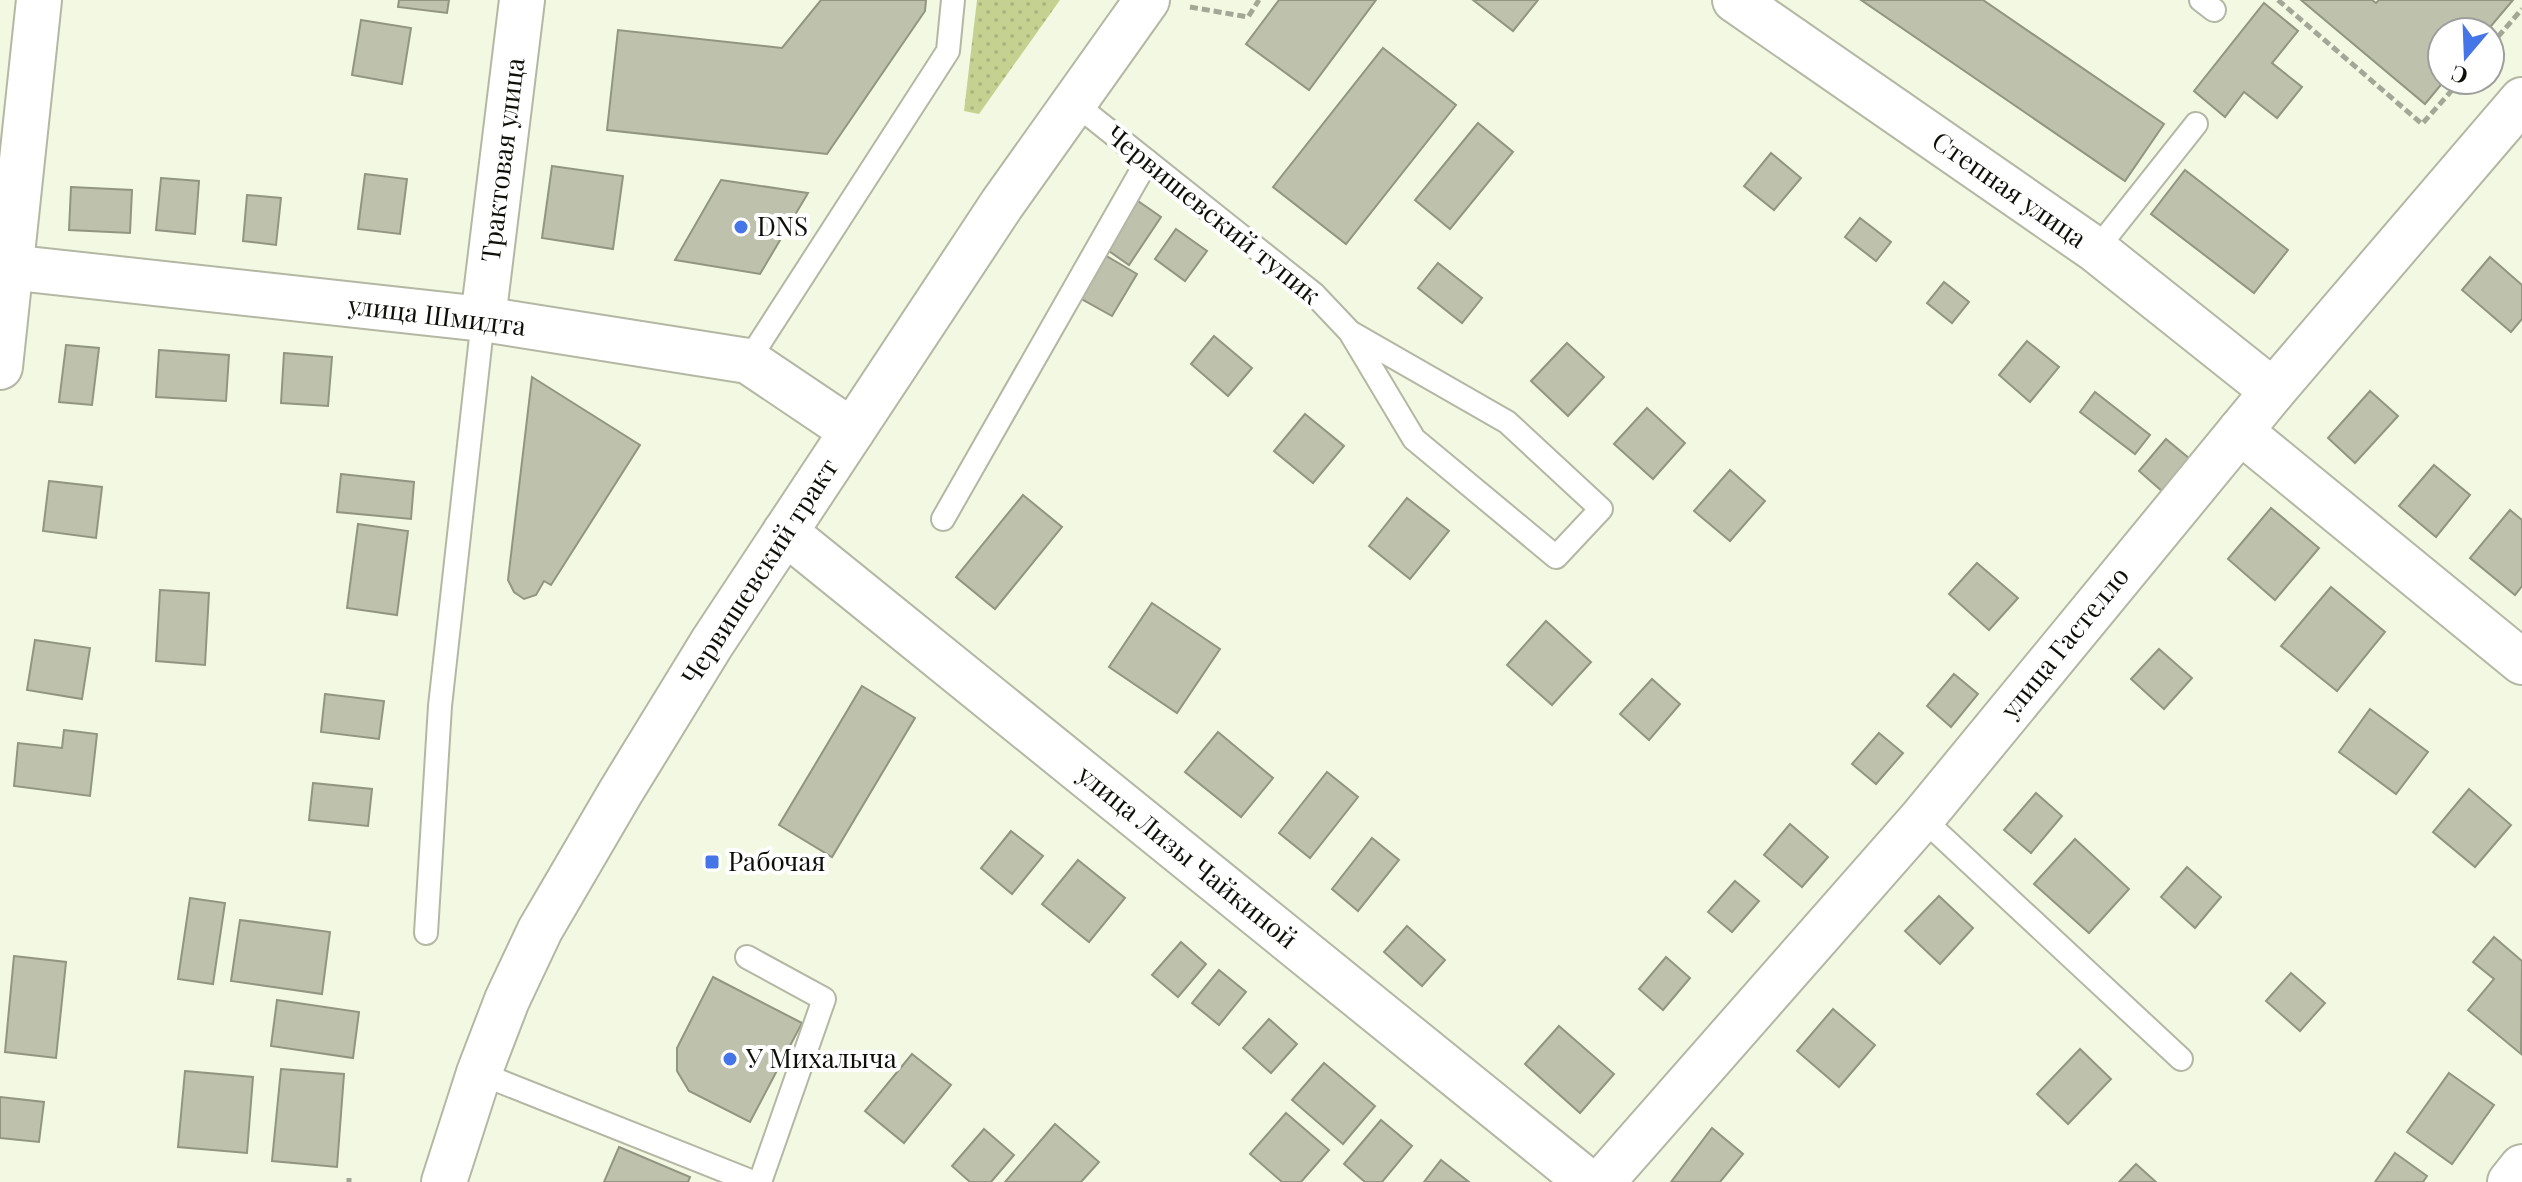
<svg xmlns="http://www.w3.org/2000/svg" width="2522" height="1182" font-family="'Playfair Display',serif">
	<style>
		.grass { fill: url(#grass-dots) }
		.building { fill: #bec2ad; stroke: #919581; stroke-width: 2 }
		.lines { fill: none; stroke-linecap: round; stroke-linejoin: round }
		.lane-casing { stroke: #b3b7a3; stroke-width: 26 }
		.street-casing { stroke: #b3b7a3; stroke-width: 48 }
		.primary-casing { stroke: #b3b7a3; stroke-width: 48 }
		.path { stroke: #a3a796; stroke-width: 5; stroke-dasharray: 8 4; stroke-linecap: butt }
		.lane { stroke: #fff; stroke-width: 22 }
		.street { stroke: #fff; stroke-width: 44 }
		.primary { stroke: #fff; stroke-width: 44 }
		.poi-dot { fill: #4675e7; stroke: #fff; stroke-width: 3 }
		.labels { text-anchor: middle; stroke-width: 8; stroke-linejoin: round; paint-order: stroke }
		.street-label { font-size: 26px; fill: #0d0f08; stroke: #fff }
		.poi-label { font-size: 26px; fill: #0d0f08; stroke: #fff; text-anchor: start }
	</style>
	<defs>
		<pattern id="grass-dots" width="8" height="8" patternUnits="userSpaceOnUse" patternTransform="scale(2)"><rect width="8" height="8" fill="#c5d190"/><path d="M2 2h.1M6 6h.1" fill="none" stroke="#a8b27b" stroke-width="1.8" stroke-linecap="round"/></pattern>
	</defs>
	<rect width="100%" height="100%" fill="#f3f8e2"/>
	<path class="grass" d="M 977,0 L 1060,0 L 979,114 L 964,111 Z"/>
	<g class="building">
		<path d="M 399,0 L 449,0 L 447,13 L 398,7 Z"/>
		<path d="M 821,0 L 926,0 L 925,11 L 827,154 L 607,130 L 618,30 L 782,48 Z"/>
		<path d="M 1279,0 L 1376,0 L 1309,90 L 1246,44 Z"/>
		<path d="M 1473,0 L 1538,0 L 1513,31 Z"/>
		<path d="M 1861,0 L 1983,0 L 2164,124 L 2125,181 Z"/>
		<path d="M 2301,0 L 2372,0 L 2376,3 L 2379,0 L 2513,0 L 2486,32 L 2442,32 L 2442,80 L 2445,80 L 2425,104 Z"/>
		<path d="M 2264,3 L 2298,31 L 2272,63 L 2302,87 L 2277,118 L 2244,92 L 2225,117 L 2194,91 Z"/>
		<path d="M 361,20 L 411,28 L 402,84 L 352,75 Z"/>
		<path d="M 1383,48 L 1456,105 L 1346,244 L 1273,187 Z"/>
		<path d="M 1478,123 L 1513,152 L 1450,229 L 1415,200 Z"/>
		<path d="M 1771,153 L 1801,178 L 1774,210 L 1744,186 Z"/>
		<path d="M 552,166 L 623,176 L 613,249 L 542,238 Z"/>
		<path d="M 2185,170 L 2288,250 L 2254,293 L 2151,214 Z"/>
		<path d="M 365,174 L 407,179 L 400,234 L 358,229 Z"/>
		<path d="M 161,178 L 199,181 L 195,234 L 156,230 Z"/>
		<path d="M 721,180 L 808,193 L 760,274 L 675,260 Z"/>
		<path d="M 71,187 L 132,190 L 130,233 L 69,230 Z"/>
		<path d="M 247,195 L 281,198 L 276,245 L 243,241 Z"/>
		<path d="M 1138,201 L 1161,217 L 1129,265 L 1106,249 Z"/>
		<path d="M 1860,218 L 1891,242 L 1876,261 L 1845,237 Z"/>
		<path d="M 1176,229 L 1207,251 L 1185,281 L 1155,259 Z"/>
		<path d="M 1103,254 L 1137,274 L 1112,316 L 1078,297 Z"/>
		<path d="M 2490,257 L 2522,285 L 2522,319 L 2511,332 L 2462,290 Z"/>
		<path d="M 1438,263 L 1482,298 L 1462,323 L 1418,288 Z"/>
		<path d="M 1944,282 L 1969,302 L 1952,323 L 1927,303 Z"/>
		<path d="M 1214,336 L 1252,368 L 1228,396 L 1191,364 Z"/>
		<path d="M 2027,341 L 2059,367 L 2030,402 L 1999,375 Z"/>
		<path d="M 1567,343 L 1604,377 L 1568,416 L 1531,381 Z"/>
		<path d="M 66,345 L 99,348 L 92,405 L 59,402 Z"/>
		<path d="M 159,350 L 229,355 L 226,401 L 156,397 Z"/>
		<path d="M 284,353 L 332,357 L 328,406 L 281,403 Z"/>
		<path d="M 532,377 L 640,445 L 551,585 L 544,581 L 536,595 L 524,599 L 514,592 L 508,580 Z"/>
		<path d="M 2370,391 L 2398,416 L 2355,463 L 2328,438 Z"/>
		<path d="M 2095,392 L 2150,435 L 2135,454 L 2080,412 Z"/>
		<path d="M 1647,408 L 1685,443 L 1653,479 L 1614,444 Z"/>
		<path d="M 1305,414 L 1344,446 L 1313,483 L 1274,451 Z"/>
		<path d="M 2166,439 L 2190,459 L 2163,492 L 2139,471 Z"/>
		<path d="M 2434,465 L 2470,495 L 2436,537 L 2399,506 Z"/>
		<path d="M 1730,470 L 1765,501 L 1730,541 L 1694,511 Z"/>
		<path d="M 341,474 L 414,482 L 411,519 L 337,512 Z"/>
		<path d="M 49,481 L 102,487 L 96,538 L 43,531 Z"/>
		<path d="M 1023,495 L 1062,527 L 995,609 L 956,577 Z"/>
		<path d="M 1407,498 L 1449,531 L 1410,579 L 1369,546 Z"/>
		<path d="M 2271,508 L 2319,548 L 2275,600 L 2228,559 Z"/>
		<path d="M 2510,510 L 2522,520 L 2522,586 L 2515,595 L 2470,558 Z"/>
		<path d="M 358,524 L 408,531 L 397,615 L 347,608 Z"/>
		<path d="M 1977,563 L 2018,598 L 1989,630 L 1949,594 Z"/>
		<path d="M 2331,587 L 2385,632 L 2337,691 L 2281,646 Z"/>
		<path d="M 160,590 L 209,593 L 205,665 L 156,661 Z"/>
		<path d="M 1152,603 L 1220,649 L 1177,713 L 1109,667 Z"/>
		<path d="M 1546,621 L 1591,662 L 1552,705 L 1507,665 Z"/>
		<path d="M 35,640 L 90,648 L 82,699 L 27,690 Z"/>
		<path d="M 2159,649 L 2192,678 L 2164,709 L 2131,679 Z"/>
		<path d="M 1954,674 L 1978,694 L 1951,727 L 1927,706 Z"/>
		<path d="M 1652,679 L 1680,704 L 1649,740 L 1620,714 Z"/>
		<path d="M 862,686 L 915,718 L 832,857 L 779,825 Z"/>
		<path d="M 325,694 L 384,701 L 379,739 L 321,732 Z"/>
		<path d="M 2370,709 L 2428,752 L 2396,794 L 2339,752 Z"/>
		<path d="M 64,730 L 97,734 L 90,796 L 14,786 L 18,743 L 62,748 Z"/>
		<path d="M 1218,732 L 1273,778 L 1241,817 L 1185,772 Z"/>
		<path d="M 1879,733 L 1903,753 L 1876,784 L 1852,764 Z"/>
		<path d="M 1327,772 L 1358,797 L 1310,858 L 1279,833 Z"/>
		<path d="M 313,783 L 372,789 L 368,826 L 309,820 Z"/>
		<path d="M 2469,789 L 2511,825 L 2475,867 L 2433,832 Z"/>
		<path d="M 2036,793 L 2062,816 L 2031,853 L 2004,830 Z"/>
		<path d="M 1790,824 L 1828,857 L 1802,887 L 1764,855 Z"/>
		<path d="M 1011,831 L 1043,856 L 1012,894 L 981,868 Z"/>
		<path d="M 1372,838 L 1399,860 L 1358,911 L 1332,889 Z"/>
		<path d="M 2075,839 L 2129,889 L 2089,933 L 2034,884 Z"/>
		<path d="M 1078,860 L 1125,898 L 1089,942 L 1042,904 Z"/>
		<path d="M 2187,867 L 2221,897 L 2195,928 L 2161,897 Z"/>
		<path d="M 1735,881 L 1759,901 L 1732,932 L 1708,912 Z"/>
		<path d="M 1939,896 L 1973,928 L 1940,964 L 1905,931 Z"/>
		<path d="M 190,898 L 225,903 L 213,984 L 178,979 Z"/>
		<path d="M 240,920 L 330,932 L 322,994 L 231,981 Z"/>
		<path d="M 1407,926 L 1445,960 L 1422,986 L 1384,952 Z"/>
		<path d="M 2494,937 L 2522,961 L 2521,1054 L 2468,1010 L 2494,979 L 2473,962 Z"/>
		<path d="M 1181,942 L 1206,964 L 1178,997 L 1152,975 Z"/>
		<path d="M 14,956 L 66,962 L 56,1058 L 5,1052 Z"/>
		<path d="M 1666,957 L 1690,978 L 1663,1010 L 1639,989 Z"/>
		<path d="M 1219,970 L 1246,992 L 1219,1025 L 1192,1003 Z"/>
		<path d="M 2291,973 L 2325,1003 L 2300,1031 L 2266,1001 Z"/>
		<path d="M 713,977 L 802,1023 L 750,1122 L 689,1091 L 677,1071 L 677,1048 Z"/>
		<path d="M 277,1000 L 359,1012 L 353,1058 L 271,1046 Z"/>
		<path d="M 1833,1009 L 1875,1045 L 1839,1087 L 1797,1051 Z"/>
		<path d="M 1269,1019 L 1297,1044 L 1271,1073 L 1243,1048 Z"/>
		<path d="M 1559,1026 L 1614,1074 L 1580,1113 L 1525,1064 Z"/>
		<path d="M 2080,1049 L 2111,1079 L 2068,1124 L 2037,1094 Z"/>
		<path d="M 912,1054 L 951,1085 L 904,1143 L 865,1111 Z"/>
		<path d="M 1324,1063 L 1375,1106 L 1343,1144 L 1292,1100 Z"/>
		<path d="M 281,1069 L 344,1074 L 337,1167 L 272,1161 Z"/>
		<path d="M 185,1071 L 253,1077 L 247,1153 L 178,1147 Z"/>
		<path d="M 2449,1073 L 2494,1105 L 2452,1164 L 2407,1132 Z"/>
		<path d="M 0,1097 L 44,1102 L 39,1142 L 0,1138 Z"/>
		<path d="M 1286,1113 L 1329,1150 L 1301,1182 L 1282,1182 L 1250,1154 Z"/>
		<path d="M 1381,1120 L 1412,1146 L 1382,1182 L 1365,1182 L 1344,1164 Z"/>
		<path d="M 1055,1124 L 1099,1162 L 1081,1182 L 1005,1182 Z"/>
		<path d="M 1712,1128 L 1743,1154 L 1720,1182 L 1671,1182 Z"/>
		<path d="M 984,1129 L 1014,1155 L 991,1182 L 970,1182 L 952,1166 Z"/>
		<path d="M 619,1147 L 690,1177 L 688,1182 L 604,1182 Z"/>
		<path d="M 2395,1153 L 2427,1176 L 2423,1182 L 2375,1182 Z"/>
		<path d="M 1441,1160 L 1469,1182 L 1424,1182 Z"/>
		<path d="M 2136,1164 L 2156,1182 L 2119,1182 Z"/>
	</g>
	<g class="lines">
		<defs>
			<g id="lane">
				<path d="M 2201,0 L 2214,10"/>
				<path d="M 1073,102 L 1314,294 L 1350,332 L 1414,439 L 1556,557 L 1601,509 L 1507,422 L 1350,332"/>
				<path d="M 2096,250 L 2196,124"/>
				<path d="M 748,361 L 948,51 L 953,0"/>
				<path d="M 943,519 L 1147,161"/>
				<path d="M 1922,818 L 2181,1059"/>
				<path d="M 426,933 L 440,706 L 483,319"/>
				<path d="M 747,957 L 824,999 L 760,1182"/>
				<path d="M 479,1073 L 753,1182"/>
			</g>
			<g id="street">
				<path d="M 1735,0 L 2096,250 L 2273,391"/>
				<path d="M 0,266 L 483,319 L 748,361 L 852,431"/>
				<path d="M 483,319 L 522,0"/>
				<path d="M 0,367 L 39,0"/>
				<path d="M 2240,431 L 2522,662"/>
				<path d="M 785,532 L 1588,1182"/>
				<path d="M 1602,1182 L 1922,818 L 2273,391 L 2522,100"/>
				<path d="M 2510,1182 L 2522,1167"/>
			</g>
			<path id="primary" d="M 444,1182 L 479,1073 L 507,1000 L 540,930 L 620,793 L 712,643 L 1002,204 L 1147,0"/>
		</defs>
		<use href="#lane" class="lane-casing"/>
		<use href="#street" class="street-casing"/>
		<use href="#primary" class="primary-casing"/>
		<g class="path">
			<path d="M 2278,0 L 2422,124 L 2461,80"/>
			<path d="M 1190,7 L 1248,17 L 1259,0"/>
			<path d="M 2490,46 L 2522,9"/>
			<path d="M 349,1182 L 349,1178"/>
		</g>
		<use href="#lane" class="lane"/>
		<use href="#street" class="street"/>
		<use href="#primary" class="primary"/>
	</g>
	<g class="poi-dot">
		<circle cx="741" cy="227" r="8"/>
		<rect x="704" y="854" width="16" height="16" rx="4"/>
		<circle cx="730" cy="1059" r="8"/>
	</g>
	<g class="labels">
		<g class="street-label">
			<text transform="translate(503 160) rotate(-83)" y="9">Трактовая улица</text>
			<text transform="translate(2009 190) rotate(35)" y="9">Степная улица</text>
			<text transform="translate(1213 215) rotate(39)" y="9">Червишевский тупик</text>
			<text transform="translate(437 316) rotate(7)" y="9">улица Шмидта</text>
			<text transform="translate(760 572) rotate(-57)" y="9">Червишевский тракт</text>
			<text transform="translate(2065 643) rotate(-51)" y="9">улица Гастелло</text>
			<text transform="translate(1187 857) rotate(39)" y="9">улица Лизы Чайкиной</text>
		</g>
		<g class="poi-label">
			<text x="757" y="236">DNS</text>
			<text x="728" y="871">Рабочая</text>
			<text x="746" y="1068">У Михалыча</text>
		</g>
	</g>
	<g transform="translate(2466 56) rotate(199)"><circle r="38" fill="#ffffff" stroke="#9e9f9c" stroke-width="2"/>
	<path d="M0-6L14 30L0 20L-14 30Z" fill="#4675e7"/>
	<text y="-12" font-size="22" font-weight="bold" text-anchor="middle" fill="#0d0f08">С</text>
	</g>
</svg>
